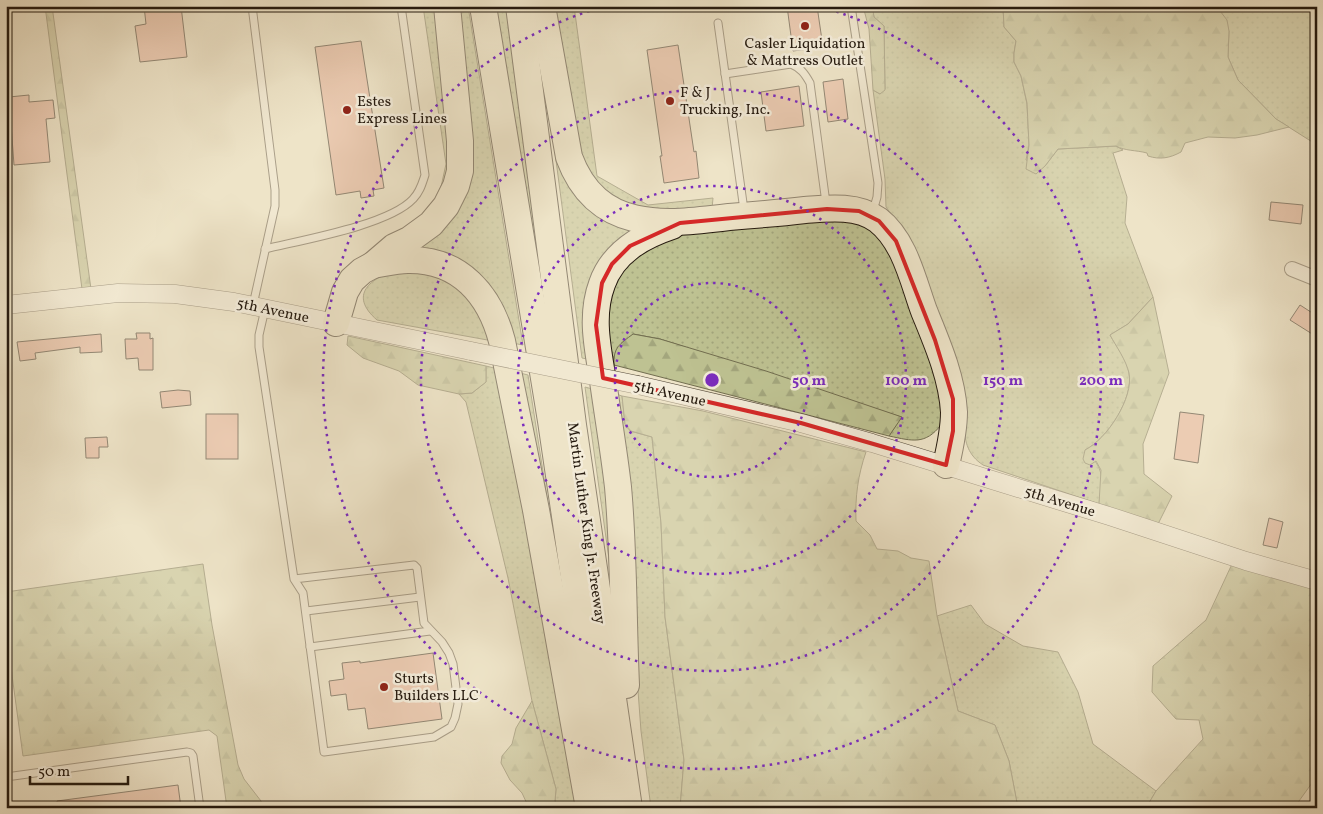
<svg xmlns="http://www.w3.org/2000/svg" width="1323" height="814" font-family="Vollkorn,serif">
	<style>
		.grass { fill: url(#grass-dots); stroke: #726e50 }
		.forest { fill: url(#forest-firs); stroke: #726e50 }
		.building { fill: #e9af9a; stroke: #251a0f }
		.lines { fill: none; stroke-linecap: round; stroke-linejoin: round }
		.service-casing { stroke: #574c3d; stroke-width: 9 }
		.minor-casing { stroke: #574c3d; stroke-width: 16 }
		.tertiary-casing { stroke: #574c3d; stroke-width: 19 }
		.motorway-casing { stroke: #251a0f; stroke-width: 28 }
		.service { stroke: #f4eddb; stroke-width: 7 }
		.minor { stroke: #f4eddb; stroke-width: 14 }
		.tertiary { stroke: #f4eddb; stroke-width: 18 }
		.motorway { stroke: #eee4c8; stroke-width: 26 }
		.tertiary-bridge-casing { stroke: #574c3d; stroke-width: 19; stroke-linecap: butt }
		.tertiary-bridge { stroke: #f4eddb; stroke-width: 18 }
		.marked { fill: none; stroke: #d62828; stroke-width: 4; stroke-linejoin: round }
		.ring { fill: none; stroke: #7b2cbf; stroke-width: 2.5; stroke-dasharray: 2.5 5 }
		.poi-dot { fill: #8f2418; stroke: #f4eddb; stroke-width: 2 }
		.labels { text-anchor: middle; stroke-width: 5; stroke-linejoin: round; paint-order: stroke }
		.poi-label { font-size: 15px; fill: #251a0f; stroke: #f4eddb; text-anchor: start }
		.street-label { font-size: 15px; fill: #251a0f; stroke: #f4eddb }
		.centre { fill: #7b2cbf; stroke: #f4eddb; stroke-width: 2.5 }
		.ring-label { font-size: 15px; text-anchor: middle; font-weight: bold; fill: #7b2cbf; stroke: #f4eddb; stroke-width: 5; stroke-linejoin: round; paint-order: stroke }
	</style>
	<defs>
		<pattern id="grass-dots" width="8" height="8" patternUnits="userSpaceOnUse" patternTransform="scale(1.25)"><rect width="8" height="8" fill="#bec292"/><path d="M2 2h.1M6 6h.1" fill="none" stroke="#a3a67d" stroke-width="1.8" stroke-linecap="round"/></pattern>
		<pattern id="forest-firs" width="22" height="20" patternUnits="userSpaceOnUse" patternTransform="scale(1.25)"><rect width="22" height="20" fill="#bec292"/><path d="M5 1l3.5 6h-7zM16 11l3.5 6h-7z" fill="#a3a67d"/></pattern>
	</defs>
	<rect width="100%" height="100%" fill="#eee4c8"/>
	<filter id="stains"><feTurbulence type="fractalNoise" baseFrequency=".004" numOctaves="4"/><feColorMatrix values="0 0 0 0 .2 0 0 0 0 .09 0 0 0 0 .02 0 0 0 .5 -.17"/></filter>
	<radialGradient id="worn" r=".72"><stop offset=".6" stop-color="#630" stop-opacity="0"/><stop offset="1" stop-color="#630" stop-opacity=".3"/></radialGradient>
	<g class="grass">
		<path d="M 423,6 L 441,6 L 454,171 L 441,187 L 446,164 Z"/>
		<path d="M 454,6 L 468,6 L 523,345 L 512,343 L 503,316 L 411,247 L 449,216 Z"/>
		<path d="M 494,6 L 508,6 L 551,334 L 547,335 Z"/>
		<path d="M 553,6 L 574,6 L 597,176 L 648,205 L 713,198 L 712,209 L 650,213 L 602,192 L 583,164 Z"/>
		<path d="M 872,6 L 1003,6 L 1004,27 L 1016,41 L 1014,53 L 1014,62 L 1021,76 L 1027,104 L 1029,145 L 1026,160 L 1045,166 L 1058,149 L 1116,146 L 1123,150 L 1113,153 L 1127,197 L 1125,223 L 1153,297 L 1128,324 L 1110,335 C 1116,346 1127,360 1129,373 C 1134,398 1107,439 1085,450 C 1106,470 1102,478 1099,504 L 983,465 C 968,455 965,443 964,426 L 899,225 L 886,207 L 885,179 L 873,90 L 880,94 L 885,89 L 884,26 L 874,17 Z"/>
		<path d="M 1212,6 L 1317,6 L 1317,145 L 1276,119 L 1238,80 L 1228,57 L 1229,31 Z"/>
		<path d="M 544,69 L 558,145 L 633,232 L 621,242 L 592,360 L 582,358 Z"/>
		<path d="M 816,220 L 853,222 L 869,229 L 882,241 L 890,254 L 921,331 L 940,395 L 941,425 C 925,445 913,441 889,436 L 901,417 L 660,339 L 633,334 L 614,356 L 614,365 L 610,364 L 606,335 L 612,285 L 632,254 L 670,235 Z"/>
		<path d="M 398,270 L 440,275 L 474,300 L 493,341 L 377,320 C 348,295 370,278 398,270 Z"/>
		<path d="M 486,366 L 498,369 L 579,808 L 557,808 L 555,802 L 556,789 L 532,701 L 508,578 L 466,402 L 459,394 L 472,393 L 486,382 Z"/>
		<path d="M 516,372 L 528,375 L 560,581 Z"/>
		<path d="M 585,387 L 596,390 L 605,446 L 613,588 Z"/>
		<path d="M 616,394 L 622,396 L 625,424 L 630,431 L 652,437 L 661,523 L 665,617 L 684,760 L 680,808 L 651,808 L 641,731 Z"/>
		<path d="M 971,605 L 985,624 L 1023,646 L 1058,652 L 1078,692 L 1093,744 L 1156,791 L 1146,808 L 1018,808 L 1009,761 L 995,725 L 958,711 L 937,616 Z"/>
	</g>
	<g class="forest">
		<path d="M 45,6 L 52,6 L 91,289 L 82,289 Z"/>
		<path d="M 863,6 L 872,6 L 874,17 L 884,26 L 885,90 L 880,94 L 873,90 L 869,29 Z"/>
		<path d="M 1003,6 L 1212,6 L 1220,11 L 1227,20 L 1229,31 L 1228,57 L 1238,80 L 1276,119 L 1289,127 L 1257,135 L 1235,138 L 1208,137 L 1185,143 L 1181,152 C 1170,158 1160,160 1148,156 L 1147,153 C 1136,150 1125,151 1116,146 L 1058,149 L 1045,166 L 1036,174 L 1026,169 L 1029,145 L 1027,103 L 1021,76 L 1014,62 L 1014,53 L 1016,41 L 1004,27 Z"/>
		<path d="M 1153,297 L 1169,373 L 1143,444 L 1144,474 L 1172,496 L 1158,524 L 1099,504 L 1101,470 L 1096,461 L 1090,465 L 1085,463 L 1083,459 L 1085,450 C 1107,439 1134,398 1129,373 C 1126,360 1116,346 1110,335 L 1128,324 Z"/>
		<path d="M 633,334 L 660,339 L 766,371 L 902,417 L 889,436 L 614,365 C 613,347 620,344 633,334 Z"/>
		<path d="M 348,336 L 486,366 L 486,382 L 472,393 L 459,394 L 418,385 L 399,371 L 363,358 L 347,345 Z"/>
		<path d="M 622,396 L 703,411 L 866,452 C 858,475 855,497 856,521 L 870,535 L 877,549 L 898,551 L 911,558 L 929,561 L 937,616 L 958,711 L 995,725 L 1009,761 L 1018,808 L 680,808 L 684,760 L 665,617 L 661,523 L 652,437 L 631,431 L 625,424 Z"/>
		<path d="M 203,564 L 212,625 L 238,765 L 244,779 L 261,801 L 263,808 L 227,808 L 217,736 L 209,730 L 23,756 L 6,631 L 6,592 Z"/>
		<path d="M 1232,564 L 1314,589 L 1317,609 L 1317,776 L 1299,801 L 1297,808 L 1146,808 L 1156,791 L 1203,739 L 1199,720 L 1176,719 L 1152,692 L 1153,666 L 1206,620 Z"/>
		<path d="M 532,701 L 556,789 L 555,801 L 557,808 L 529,808 L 522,793 L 510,780 L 501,763 L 502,756 L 512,744 L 516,728 Z"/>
	</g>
	<g class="building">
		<path d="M 144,6 L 181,6 L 187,57 L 140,62 L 135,26 L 146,24 Z"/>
		<path d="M 787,6 L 817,6 L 823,47 L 793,51 Z"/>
		<path d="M 361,41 L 384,188 L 373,190 L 374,196 L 361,198 L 360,191 L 336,195 L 315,47 Z"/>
		<path d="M 678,45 L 694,152 L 696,151 L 699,178 L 664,183 L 660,156 L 662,156 L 647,50 Z"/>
		<path d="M 843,79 L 848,119 L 828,122 L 823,82 Z"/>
		<path d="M 799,86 L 804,126 L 766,131 L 761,92 Z"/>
		<path d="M 29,95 L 29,102 L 53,100 L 55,118 L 46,119 L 50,162 L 14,165 L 9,97 Z"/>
		<path d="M 1271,202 L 1303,205 L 1301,224 L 1269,220 Z"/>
		<path d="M 1300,305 L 1317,316 L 1317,337 L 1290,320 Z"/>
		<path d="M 136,333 L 150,333 L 150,339 L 153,338 L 153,370 L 139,370 L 138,358 L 126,359 L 125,339 L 137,339 Z"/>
		<path d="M 101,334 L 102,352 L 80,353 L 80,347 L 35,353 L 36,359 L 20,361 L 17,342 Z"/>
		<path d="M 178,390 L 190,391 L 191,405 L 162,408 L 160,392 Z"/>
		<path d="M 1180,412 L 1204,415 L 1198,463 L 1174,459 Z"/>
		<rect x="206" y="414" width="32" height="45"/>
		<path d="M 107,437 L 108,447 L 99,447 L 99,458 L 86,458 L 85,438 Z"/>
		<path d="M 1269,518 L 1283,522 L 1277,548 L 1263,545 Z"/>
		<path d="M 433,653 L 442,719 L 368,729 L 365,708 L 348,710 L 346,694 L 331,696 L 329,681 L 344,679 L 342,663 L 360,661 L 360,663 Z"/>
		<path d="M 178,785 L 181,808 L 58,808 L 57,801 Z"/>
	</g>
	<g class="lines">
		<defs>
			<g id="service">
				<path d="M 252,6 L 275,190 L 275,206 L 253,305"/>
				<path d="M 851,6 L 878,183 L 877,197 L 873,211"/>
				<path d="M 718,23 L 744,210"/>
				<path d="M 725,74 L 791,64 C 801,68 805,74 810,83 L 826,203"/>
				<path d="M 265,249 C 302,240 389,225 413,199 C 420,192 422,184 425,175 L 401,6"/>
				<path d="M 265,309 L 259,335 L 259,347 L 294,579 L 303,593 L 324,752 L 434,737 L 451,727 L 455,718 L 458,704 L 453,664 L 449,653 L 442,642 L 424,623 L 417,568 L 414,565 L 294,579"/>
				<path d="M 306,611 L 420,597"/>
				<path d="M 310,647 L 430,631"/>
				<path d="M 6,777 L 187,752 L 191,753 L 193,756 L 200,808"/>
			</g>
			<path id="minor" d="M 1292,269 L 1317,279"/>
			<g id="tertiary">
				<path d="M 6,305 L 118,293 L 175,294 L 234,302 L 471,351"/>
				<path d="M 638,385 L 801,423 L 872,443 L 1109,516 L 1246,561 L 1317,581"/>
			</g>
			<g id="motorway">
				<path d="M 483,6 L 551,421 L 608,808"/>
				<path d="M 519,6 L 573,425 L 629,808"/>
				<path d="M 542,6 L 569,157 C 597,233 664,225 729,217 C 755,215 780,213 805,210 C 829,208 858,205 878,220 C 905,241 913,281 924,311 C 937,343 952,377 954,412 C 954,430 950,448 946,465"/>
				<path d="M 373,265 C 385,263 397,260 408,260 C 460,259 490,295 502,341 L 536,510 L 589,808"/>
				<path d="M 336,323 L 345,292 L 352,280 L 362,271 L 373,265 L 394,247 L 409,240 L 431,224 L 446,206 L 456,186 L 460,171 L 460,141 L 447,6"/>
				<path d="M 626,685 C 623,619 624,552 618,487 C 614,452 608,417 603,381 C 598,349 590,316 602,284 C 613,252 642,236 672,226"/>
			</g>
		</defs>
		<use href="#service" class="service-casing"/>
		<use href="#minor" class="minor-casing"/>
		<use href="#tertiary" class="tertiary-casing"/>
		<use href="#motorway" class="motorway-casing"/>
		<use href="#service" class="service"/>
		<use href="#minor" class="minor"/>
		<use href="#tertiary" class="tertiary"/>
		<use href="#motorway" class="motorway"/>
		<defs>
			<path id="tertiary-bridge" d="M 471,351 L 638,385"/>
		</defs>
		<use href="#tertiary-bridge" class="tertiary-bridge-casing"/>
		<use href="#tertiary-bridge" class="tertiary-bridge"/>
	</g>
	<path d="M0 0H1323V814H0ZM 827,209 L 859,211 L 879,221 L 896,241 L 935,340 L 953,399 L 953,431 L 946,465 L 801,423 L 603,378 L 596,325 L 602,283 L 612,264 L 630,246 L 680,223 Z" fill="#eee4c8" fill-opacity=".55" fill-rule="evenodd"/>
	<path class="marked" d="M 827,209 L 859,211 L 879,221 L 896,241 L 935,340 L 953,399 L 953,431 L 946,465 L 801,423 L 603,378 L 596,325 L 602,283 L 612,264 L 630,246 L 680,223 Z"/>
	<g class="ring">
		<circle cx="712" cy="380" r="97"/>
		<circle cx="712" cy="380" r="194"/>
		<circle cx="712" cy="380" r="291"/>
		<path d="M822 7A389 389 0 1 1 602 7"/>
	</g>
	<g class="poi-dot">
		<circle cx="805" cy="26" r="5"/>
		<circle cx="670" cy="101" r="5"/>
		<circle cx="347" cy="110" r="5"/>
		<circle cx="384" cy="687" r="5"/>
	</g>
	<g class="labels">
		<g class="poi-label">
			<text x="805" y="48" text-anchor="middle">Casler Liquidation<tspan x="805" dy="17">&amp; Mattress Outlet</tspan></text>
			<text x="680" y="97">F &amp; J<tspan x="680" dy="17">Trucking, Inc.</tspan></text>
			<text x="357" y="106">Estes<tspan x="357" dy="17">Express Lines</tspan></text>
			<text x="394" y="683">Sturts<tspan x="394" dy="17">Builders LLC</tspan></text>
		</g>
		<g class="street-label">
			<text transform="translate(273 310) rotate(12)" y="5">5th Avenue</text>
			<text transform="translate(670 393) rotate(13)" y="5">5th Avenue</text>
			<text transform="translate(1060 501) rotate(17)" y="5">5th Avenue</text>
			<text transform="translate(587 523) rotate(82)" y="5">Martin Luther King Jr. Freeway</text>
		</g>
	</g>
	<circle cx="712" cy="380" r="8" class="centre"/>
	<g class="ring-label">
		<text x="809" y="385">50 m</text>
		<text x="906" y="385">100 m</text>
		<text x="1003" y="385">150 m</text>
		<text x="1101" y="385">200 m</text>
	</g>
	<rect width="1323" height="814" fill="none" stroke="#eee4c8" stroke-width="25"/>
	<rect x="8" y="8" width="1308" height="799" fill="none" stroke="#251a0f" stroke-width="2.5"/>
	<rect x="12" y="12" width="1298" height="789" fill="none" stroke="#251a0f"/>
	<path d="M30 776v8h98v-8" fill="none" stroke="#251a0f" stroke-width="2.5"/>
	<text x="38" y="776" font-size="15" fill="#251a0f" stroke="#f4eddb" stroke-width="4" paint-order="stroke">50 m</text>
	<rect width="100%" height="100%" filter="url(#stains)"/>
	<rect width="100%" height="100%" fill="url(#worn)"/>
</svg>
